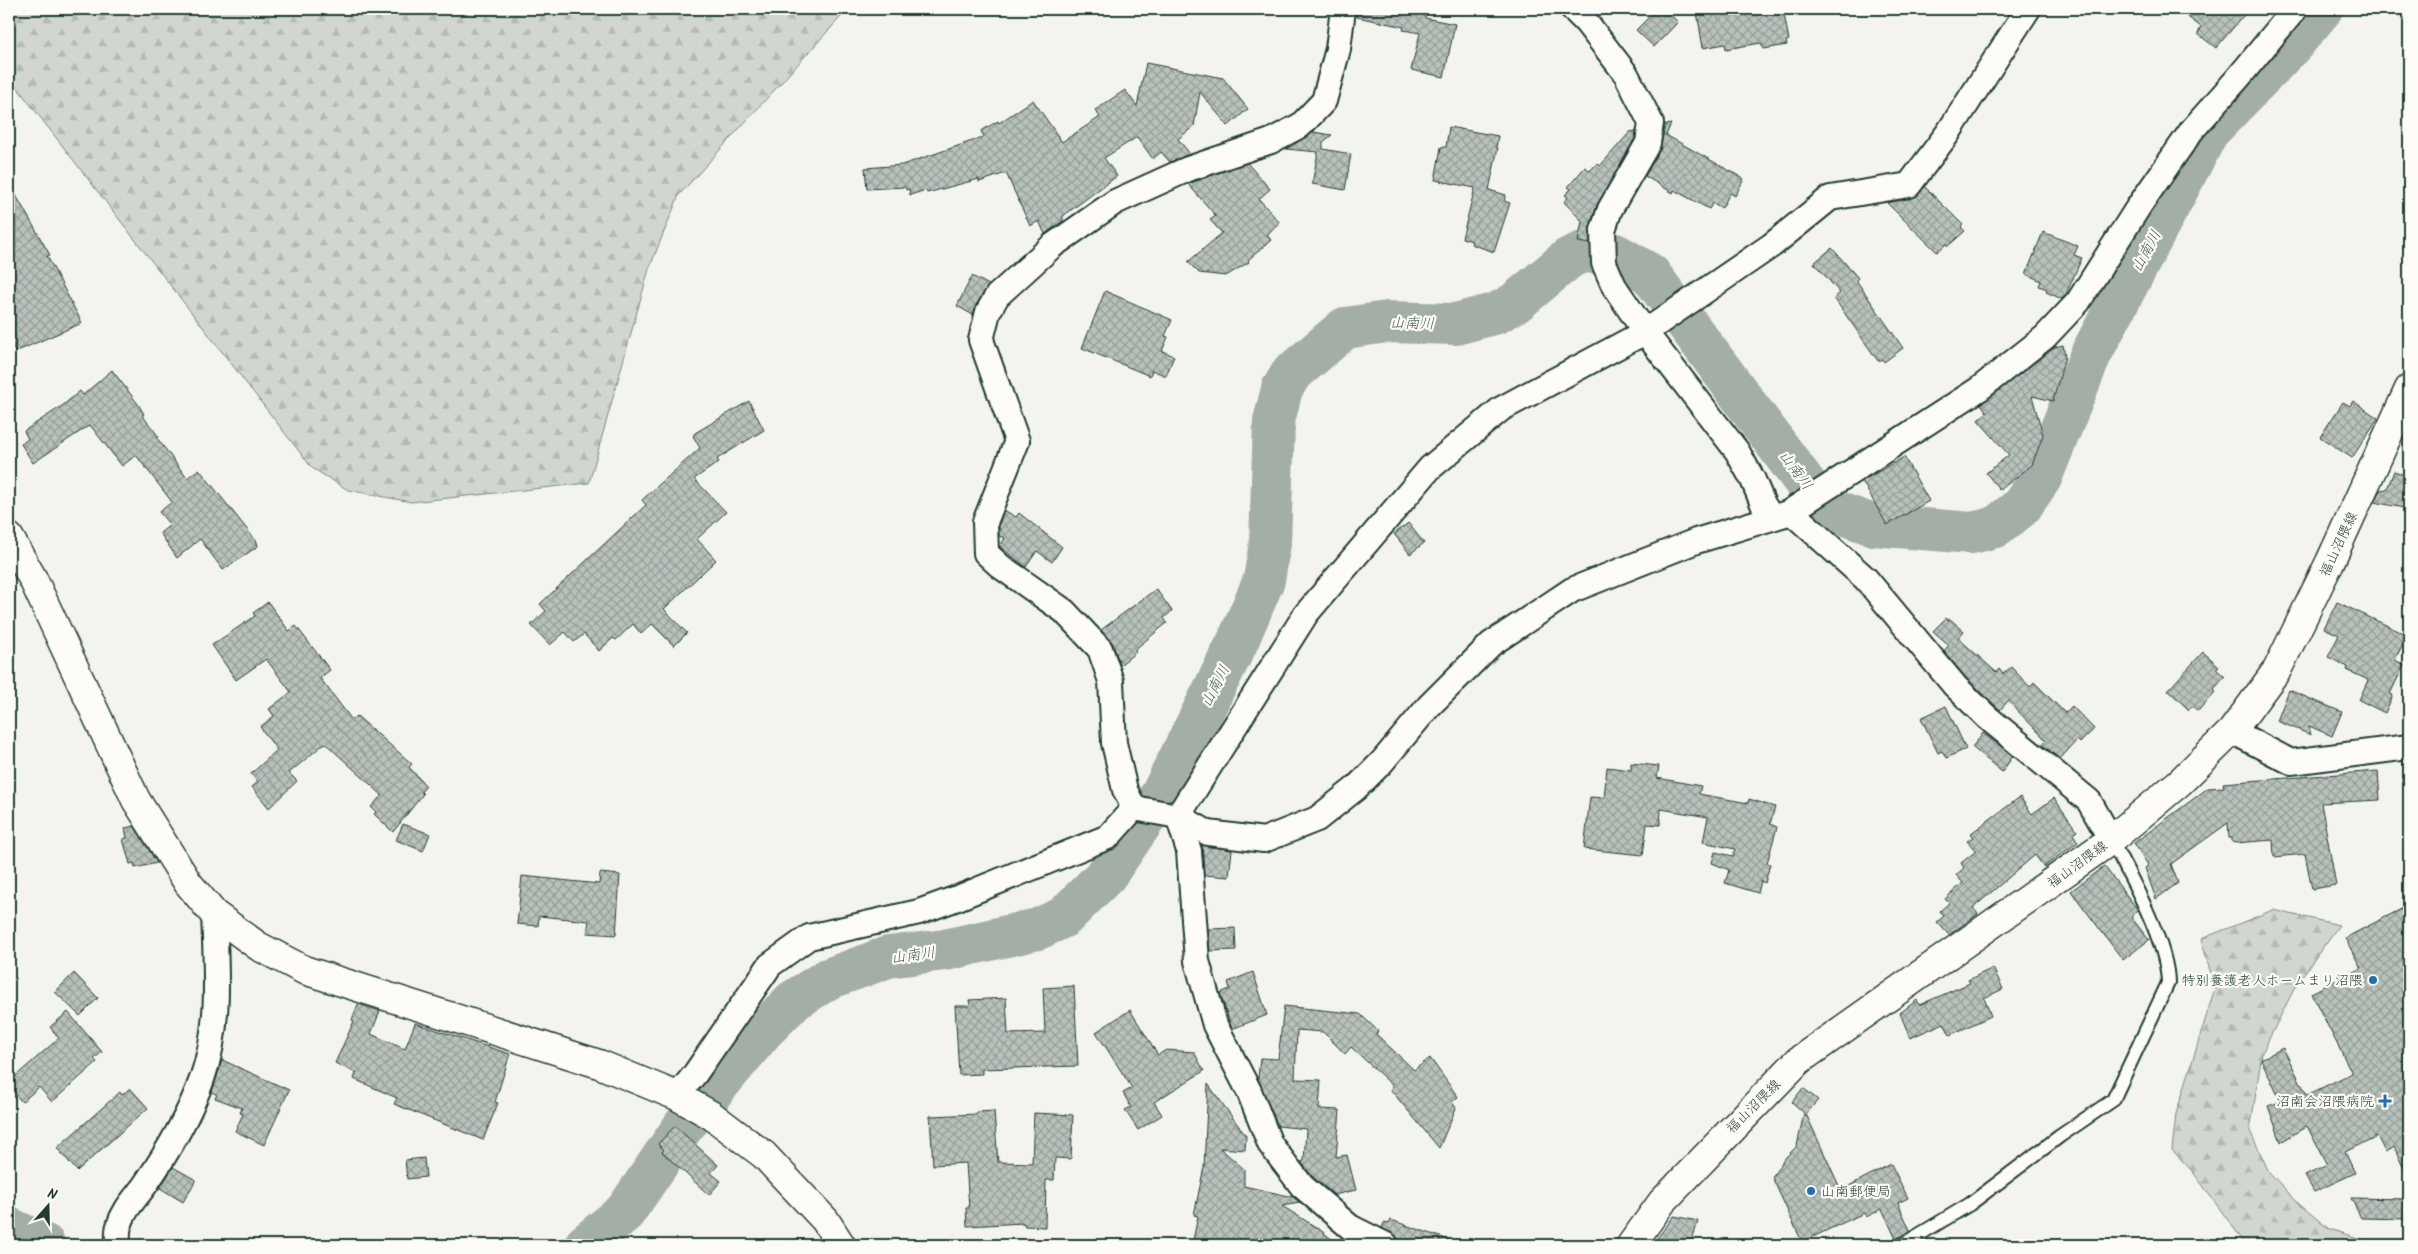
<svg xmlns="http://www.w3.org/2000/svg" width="2418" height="1254" font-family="Kalam,'Klee One',sans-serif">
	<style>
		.forest { fill: url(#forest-firs); stroke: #788a82 }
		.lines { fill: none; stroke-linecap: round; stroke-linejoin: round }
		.river { stroke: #a3aea7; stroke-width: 42 }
		.building { fill: url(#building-cross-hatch); stroke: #1f3d34 }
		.service-casing { stroke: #1f3d34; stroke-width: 16 }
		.minor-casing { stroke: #1f3d34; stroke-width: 28 }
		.tertiary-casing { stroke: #1f3d34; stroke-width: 31 }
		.primary-casing { stroke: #1f3d34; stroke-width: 31 }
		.service { stroke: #fdfcf7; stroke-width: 12 }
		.minor { stroke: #fdfcf7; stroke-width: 24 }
		.tertiary { stroke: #fdfcf7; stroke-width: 28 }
		.primary { stroke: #fdfcf7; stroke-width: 28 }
		.poi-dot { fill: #1f6fb2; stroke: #fdfcf7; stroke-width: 2 }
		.labels { text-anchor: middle; stroke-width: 4.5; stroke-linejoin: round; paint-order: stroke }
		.street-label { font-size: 14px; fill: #1f3d34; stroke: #fdfcf7 }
		.poi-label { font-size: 14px; fill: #1f3d34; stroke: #fdfcf7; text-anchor: end }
		.water-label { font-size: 15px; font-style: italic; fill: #475f56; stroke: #fdfcf7 }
	</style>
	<defs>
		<pattern id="forest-firs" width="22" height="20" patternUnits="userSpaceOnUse" patternTransform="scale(1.25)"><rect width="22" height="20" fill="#d1d6d1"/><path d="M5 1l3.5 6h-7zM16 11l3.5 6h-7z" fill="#b3b9b4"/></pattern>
		<pattern id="building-cross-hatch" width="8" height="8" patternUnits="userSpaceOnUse" patternTransform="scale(1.25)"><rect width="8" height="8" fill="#b9c1bb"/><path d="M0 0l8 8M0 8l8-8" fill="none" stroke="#969e99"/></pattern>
	</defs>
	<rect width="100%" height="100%" fill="#f4f4ef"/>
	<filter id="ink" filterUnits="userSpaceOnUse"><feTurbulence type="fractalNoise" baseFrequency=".02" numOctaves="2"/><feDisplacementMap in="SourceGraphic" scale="10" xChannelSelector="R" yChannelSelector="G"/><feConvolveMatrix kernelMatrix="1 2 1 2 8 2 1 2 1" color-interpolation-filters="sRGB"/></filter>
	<g filter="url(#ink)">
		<g class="forest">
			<path d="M 9,9 L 848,9 L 679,195 L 649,269 L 589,483 L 411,502 L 348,490 L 312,468 L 9,77 Z"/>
			<path d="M 2273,910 L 2339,925 L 2297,983 L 2262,1053 L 2250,1131 L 2269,1172 L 2299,1204 L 2329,1229 L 2371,1242 L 2409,1245 L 2246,1245 L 2193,1172 L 2172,1150 L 2176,1114 L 2215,988 L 2201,939 Z"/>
		</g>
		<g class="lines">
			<g class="river">
				<path d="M 9,1228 L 45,1245"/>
				<path d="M 585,1245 L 625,1212 L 683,1127 L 762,1032 L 793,1001 L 828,979 L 888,957 L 945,950 L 1038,929 L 1064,917 L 1106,875 L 1161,795 L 1237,643 L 1264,580 L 1270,543 L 1274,421 L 1282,389 L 1291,374 L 1345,328 L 1387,322 L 1456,324 L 1497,313 L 1515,303 L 1569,258 L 1583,252 L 1615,254 L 1650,274 L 1823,507 L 1873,525 L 1972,533 L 1996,527 L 2021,507 L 2041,478 L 2091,354 L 2208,132 L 2292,45 L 2322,9"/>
			</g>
		</g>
		<g class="building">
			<path d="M 1357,9 L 1426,9 L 1425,18 L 1455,24 L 1444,77 L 1411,70 L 1420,33 L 1403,30 L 1404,27 L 1357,17 Z"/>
			<path d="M 1657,9 L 1664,9 L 1678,22 L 1654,47 L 1636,30 Z"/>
			<path d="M 1711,9 L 1783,9 L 1789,40 L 1786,41 L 1787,45 L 1764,49 L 1761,43 L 1726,49 L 1725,44 L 1703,48 L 1697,12 Z"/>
			<path d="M 2177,9 L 2249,9 L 2216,48 L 2198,34 L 2201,27 Z"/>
			<path d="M 1146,63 L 1223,78 L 1248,109 L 1228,126 L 1200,92 L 1194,126 L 1178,139 L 1190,154 L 1170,162 L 1161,152 L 1153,159 L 1137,137 L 1104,158 L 1117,176 L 1063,216 L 1063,221 L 1045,234 L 1039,221 L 1030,226 L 1006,173 L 979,182 L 979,179 L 927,193 L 926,190 L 910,195 L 909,189 L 906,190 L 905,187 L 867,189 L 865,168 L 902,165 L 984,137 L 981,131 L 998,121 L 999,123 L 1033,100 L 1062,142 L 1100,117 L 1095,110 L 1125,90 L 1137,106 Z"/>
			<path d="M 1671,124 L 1666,135 L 1744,179 L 1735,196 L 1730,193 L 1722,208 L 1713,203 L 1709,209 L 1674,190 L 1673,193 L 1645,176 L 1660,150 L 1665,125 Z"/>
			<path d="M 1449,127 L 1498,136 L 1496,148 L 1498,148 L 1489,190 L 1506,195 L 1504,201 L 1510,203 L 1494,252 L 1471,244 L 1472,241 L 1462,238 L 1475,188 L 1435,180 L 1441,147 L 1446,147 Z"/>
			<path d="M 1636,131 L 1635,138 L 1597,205 L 1590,226 L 1590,244 L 1578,242 L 1582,221 L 1564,202 L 1568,197 L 1565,195 L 1571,189 L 1568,187 L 1585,167 L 1590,171 L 1597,163 L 1600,166 L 1630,132 Z"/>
			<path d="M 1313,132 L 1332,135 L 1323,142 L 1323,149 L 1351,154 L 1345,190 L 1312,184 L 1318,152 L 1286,149 Z"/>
			<path d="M 1247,163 L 1270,189 L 1259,199 L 1280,223 L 1267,235 L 1271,240 L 1248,260 L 1249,262 L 1226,276 L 1199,273 L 1188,262 L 1222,233 L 1210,220 L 1216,216 L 1188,184 Z"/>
			<path d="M 9,183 L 50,255 L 47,256 L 82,323 L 15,352 L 9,337 Z"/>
			<path d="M 1925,187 L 1963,225 L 1961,227 L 1965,231 L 1948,246 L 1946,244 L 1937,252 L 1887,203 L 1912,198 Z"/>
			<path d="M 2043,232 L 2078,246 L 2074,255 L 2082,258 L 2066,294 L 2062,299 L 2046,292 L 2047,289 L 2039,286 L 2041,281 L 2026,274 Z"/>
			<path d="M 1832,248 L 1858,278 L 1856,280 L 1903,348 L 1884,362 L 1882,359 L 1878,361 L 1834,298 L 1840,293 L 1814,263 Z"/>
			<path d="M 972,276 L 989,285 L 976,305 L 973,315 L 957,306 Z"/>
			<path d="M 1105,291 L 1172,320 L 1165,336 L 1168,337 L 1162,351 L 1174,356 L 1166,376 L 1152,370 L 1150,376 L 1082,348 Z"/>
			<path d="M 2063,345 L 2065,357 L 2053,401 L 2032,396 L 2043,435 L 2032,465 L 2000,490 L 1986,473 L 2009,455 L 1978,420 L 1987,412 L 1981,404 L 2055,347 Z"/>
			<path d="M 112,370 L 138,404 L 144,414 L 142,415 L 159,437 L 157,438 L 187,478 L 199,469 L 257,542 L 258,546 L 223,570 L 200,539 L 177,558 L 160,533 L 170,525 L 159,512 L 172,502 L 136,455 L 122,466 L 90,425 L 33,463 L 21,444 L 28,439 L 24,431 L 62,406 L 80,391 L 83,395 Z"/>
			<path d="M 749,401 L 764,430 L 717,459 L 719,462 L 694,479 L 726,512 L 697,539 L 716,560 L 664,609 L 687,633 L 674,646 L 652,624 L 641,634 L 633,624 L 616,640 L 613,638 L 599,651 L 584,634 L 574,642 L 565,632 L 550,645 L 531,625 L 546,611 L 540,604 L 646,505 L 642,500 L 700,448 L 693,436 L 695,433 Z"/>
			<path d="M 2353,401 L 2378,418 L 2352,458 L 2320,437 L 2343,402 L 2350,406 Z"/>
			<path d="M 1904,457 L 1929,501 L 1887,525 L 1862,481 Z"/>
			<path d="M 2394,471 L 2409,476 L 2409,509 L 2374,502 L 2380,490 L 2387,489 Z"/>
			<path d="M 1004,510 L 1016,517 L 1019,513 L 1062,547 L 1052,562 L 1037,551 L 1026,567 L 1000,547 L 1005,538 L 999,536 L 999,524 Z"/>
			<path d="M 1408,523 L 1424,543 L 1410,554 L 1394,534 Z"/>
			<path d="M 1156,589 L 1172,611 L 1164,618 L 1167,623 L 1134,650 L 1136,652 L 1120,665 L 1113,644 L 1101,630 Z"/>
			<path d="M 268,602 L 289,631 L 296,626 L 330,670 L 320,678 L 352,720 L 357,716 L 412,764 L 409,767 L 426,786 L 421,792 L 423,794 L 393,832 L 374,814 L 376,812 L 371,807 L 382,795 L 325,743 L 289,773 L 297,781 L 269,808 L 252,787 L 258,782 L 251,774 L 277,750 L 260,727 L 274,716 L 269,709 L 291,692 L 266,659 L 236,680 L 212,645 L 255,616 L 253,613 Z"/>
			<path d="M 2337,602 L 2407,635 L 2395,660 L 2404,665 L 2390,694 L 2393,695 L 2385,713 L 2359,700 L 2368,680 L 2347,670 L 2348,667 L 2328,657 L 2339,635 L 2324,628 Z"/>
			<path d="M 1946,618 L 1948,620 L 1950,619 L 1964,631 L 1958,638 L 1996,672 L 1999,669 L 2003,674 L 2011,667 L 2030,687 L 2034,682 L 2065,713 L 2072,706 L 2094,729 L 2080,743 L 2077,740 L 2060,759 L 2042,745 L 2046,740 L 2008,701 L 2000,710 L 1965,677 L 1944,651 L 1949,645 L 1933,631 Z"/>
			<path d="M 2203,652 L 2219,666 L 2216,669 L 2225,677 L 2213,690 L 2215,692 L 2198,711 L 2192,706 L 2189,710 L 2168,690 Z"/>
			<path d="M 2289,690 L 2342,712 L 2332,736 L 2309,726 L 2311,735 L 2277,721 Z"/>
			<path d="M 1946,706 L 1966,749 L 1946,758 L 1942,751 L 1938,753 L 1921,718 Z"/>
			<path d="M 1983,733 L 2013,756 L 2002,772 L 1972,747 Z"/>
			<path d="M 1631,763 L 1659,766 L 1657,778 L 1701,786 L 1699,794 L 1748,803 L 1749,799 L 1775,807 L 1770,824 L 1777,827 L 1767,863 L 1770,864 L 1765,883 L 1761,881 L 1758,893 L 1725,883 L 1729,870 L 1712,863 L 1715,852 L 1733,856 L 1735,849 L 1703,842 L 1708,817 L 1661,809 L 1660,825 L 1647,824 L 1643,855 L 1584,849 L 1590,797 L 1604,798 L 1607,767 L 1631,770 Z"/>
			<path d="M 2378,771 L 2380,800 L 2321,803 L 2336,885 L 2312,889 L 2305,854 L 2274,857 L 2273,840 L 2236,843 L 2232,842 L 2232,838 L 2229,838 L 2228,823 L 2171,864 L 2178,883 L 2156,899 L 2145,868 L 2148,865 L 2134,843 L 2208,788 L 2224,787 L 2223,783 Z"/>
			<path d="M 2020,797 L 2032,814 L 2054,798 L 2077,831 L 2073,834 L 2078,842 L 2044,867 L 2035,855 L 1973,908 L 1978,914 L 1949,935 L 1937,922 L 1944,916 L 1940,911 L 1949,903 L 1945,899 L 1963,883 L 1956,875 L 1964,868 L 1961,863 L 1976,851 L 1967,841 L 1973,837 L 1970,834 Z"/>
			<path d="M 403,824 L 430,834 L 423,851 L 396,840 Z"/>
			<path d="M 134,826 L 157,863 L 135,868 L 134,863 L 130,864 L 123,839 L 127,838 L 125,828 Z"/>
			<path d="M 1202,845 L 1232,850 L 1229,877 L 1204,875 Z"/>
			<path d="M 2104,866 L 2138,910 L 2131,917 L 2149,940 L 2123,960 L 2071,891 Z"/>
			<path d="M 600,873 L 620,875 L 616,935 L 587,933 L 589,921 L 539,916 L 538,926 L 517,924 L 522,876 L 599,884 Z"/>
			<path d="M 2409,905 L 2409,1178 L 2394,1147 L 2385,1152 L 2377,1136 L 2345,1152 L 2355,1173 L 2314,1192 L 2305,1176 L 2327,1165 L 2307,1126 L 2281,1142 L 2268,1106 L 2281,1102 L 2261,1059 L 2283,1048 L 2307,1095 L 2352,1073 L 2311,993 L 2361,968 L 2345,938 Z"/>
			<path d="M 1235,928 L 1236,950 L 1210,951 L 1208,929 Z"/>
			<path d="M 1993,968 L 2003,989 L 1984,998 L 1991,1016 L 1950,1035 L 1944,1023 L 1910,1038 L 1900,1013 L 1917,1000 L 1919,1005 L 1970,983 L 1968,980 Z"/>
			<path d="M 1253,972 L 1267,1015 L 1232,1029 L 1220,993 L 1230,989 L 1228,982 Z"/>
			<path d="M 74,973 L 98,998 L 80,1016 L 55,992 Z"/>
			<path d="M 1074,986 L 1078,1066 L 982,1069 L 982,1074 L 959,1075 L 955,1006 L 970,1006 L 969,1000 L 1006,998 L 1008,1034 L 1045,1033 L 1043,988 Z"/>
			<path d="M 358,1004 L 380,1011 L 371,1034 L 405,1049 L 415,1023 L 510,1054 L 495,1102 L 498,1103 L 483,1140 L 394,1104 L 397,1098 L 354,1079 L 356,1073 L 335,1063 L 354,1021 L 352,1020 Z"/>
			<path d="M 1284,1006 L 1360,1014 L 1378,1031 L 1376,1034 L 1414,1070 L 1430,1058 L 1458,1097 L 1452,1102 L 1456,1108 L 1439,1148 L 1390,1089 L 1393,1086 L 1351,1047 L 1345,1054 L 1323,1032 L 1297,1030 L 1295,1079 L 1321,1080 L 1319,1109 L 1340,1110 L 1336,1157 L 1347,1155 L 1356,1190 L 1334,1195 L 1312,1176 L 1301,1162 L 1304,1161 L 1306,1129 L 1278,1126 L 1258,1079 L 1260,1058 L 1278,1059 Z"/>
			<path d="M 1130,1010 L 1158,1055 L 1166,1050 L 1194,1052 L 1204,1071 L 1154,1102 L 1162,1115 L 1138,1130 L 1125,1110 L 1131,1107 L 1123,1093 L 1132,1088 L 1096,1032 Z"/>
			<path d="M 68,1012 L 102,1052 L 94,1059 L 97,1062 L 52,1102 L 39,1087 L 22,1102 L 9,1087 L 9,1082 L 59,1038 L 50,1027 Z"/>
			<path d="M 222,1060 L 289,1090 L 264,1145 L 235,1131 L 243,1114 L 240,1113 L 242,1108 L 215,1098 L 217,1095 L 212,1092 Z"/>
			<path d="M 1208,1084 L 1246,1136 L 1245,1150 L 1220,1148 L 1244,1169 L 1244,1186 L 1293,1197 L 1300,1203 L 1282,1206 L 1319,1229 L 1339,1245 L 1192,1245 L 1198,1216 L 1194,1215 L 1204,1167 Z"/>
			<path d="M 130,1088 L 148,1108 L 77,1171 L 57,1148 L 120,1092 L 122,1095 Z"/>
			<path d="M 1803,1088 L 1818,1100 L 1806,1114 L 1841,1190 L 1891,1164 L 1908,1198 L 1898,1203 L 1910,1230 L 1896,1239 L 1882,1209 L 1866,1217 L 1864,1213 L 1802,1242 L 1772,1177 L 1785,1158 L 1797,1146 L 1804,1113 L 1792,1102 Z"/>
			<path d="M 994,1111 L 998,1162 L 1032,1163 L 1034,1113 L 1073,1115 L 1071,1159 L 1055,1158 L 1054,1180 L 1046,1180 L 1045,1227 L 1024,1226 L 1024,1223 L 967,1226 L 966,1208 L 969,1208 L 966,1163 L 933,1165 L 930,1116 L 977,1114 L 977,1112 Z"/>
			<path d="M 675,1126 L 718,1165 L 711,1173 L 721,1181 L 709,1195 L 662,1152 L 664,1150 L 658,1144 Z"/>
			<path d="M 424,1158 L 426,1177 L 407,1179 L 405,1160 Z"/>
			<path d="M 173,1167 L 196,1180 L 183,1202 L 160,1188 Z"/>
			<path d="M 2351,1198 L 2409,1199 L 2409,1219 L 2361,1218 Z"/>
			<path d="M 1674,1216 L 1698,1221 L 1691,1245 L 1652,1245 Z"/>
			<path d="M 1391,1220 L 1455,1242 L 1454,1245 L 1400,1245 L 1397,1237 L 1382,1228 L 1384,1223 L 1389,1224 Z"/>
		</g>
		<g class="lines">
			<defs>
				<path id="service" d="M 1902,1245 L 1970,1204 L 2060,1136 L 2113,1100 L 2168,983 C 2168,944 2130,875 2111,840"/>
				<g id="minor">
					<path d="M 1573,9 L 1586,22 L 1626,74 L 1651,123 L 1648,143 L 1610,209 L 1603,230 L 1604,263 L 1614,286 L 1645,332 L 1737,451 L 1753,480 L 1763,504 L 1772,518"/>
					<path d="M 1795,509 L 1797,517 L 1866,579 L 1955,686 L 1988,718 L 2089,801 L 2111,840"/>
					<path d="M 2232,731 L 2291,762 L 2409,747"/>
					<path d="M 1134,808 L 1178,816 L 1208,833 L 1264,840 L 1317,819 L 1356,788 L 1382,762 L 1429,706 L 1491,644 L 1572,590 L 1696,541 L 1788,513 L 1979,389 L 2045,337 L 2078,302 L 2139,206 L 2192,130 L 2238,78 L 2295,9"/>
					<path d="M 1134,808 L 1125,790 L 1114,743 L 1111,681 L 1100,649 L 1064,611 L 1000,566 L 986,553 L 985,522 L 1017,441 L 981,340 L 988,312 L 997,296 L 1052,246 L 1115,202 L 1188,169 L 1271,141 L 1301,125 L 1324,101 L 1338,49 L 1343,9"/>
					<path d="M 677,1096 L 695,1074 L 770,965 L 809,937 L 919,912 L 960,897 L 1108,837 L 1134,808"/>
					<path d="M 118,1245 C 118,1239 117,1232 119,1226 C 124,1209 135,1199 145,1185 C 167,1153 189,1116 202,1079 C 221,1025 216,970 214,914"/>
					<path d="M 1386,1245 L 1350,1227 L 1302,1186 L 1270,1144 L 1249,1091 L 1215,1025 L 1197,961 L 1189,851 L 1178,816 L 1306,614 L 1430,468 L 1501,409 L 1645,332 L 1772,245 L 1830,198 L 1909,185 L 1948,133 L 2028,9"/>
				</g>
				<path id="tertiary" d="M 9,537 L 33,579 L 136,800 L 188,883 L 214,914 L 258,946 L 304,970 L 599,1064 L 677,1096 L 711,1115 L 764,1155 L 825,1220 L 841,1245"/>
				<path id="primary" d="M 1631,1245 L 1662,1202 L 1798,1061 L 2111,840 L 2180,782 L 2232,731 L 2277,670 L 2330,562 L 2409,389"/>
			</defs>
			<use href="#service" class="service-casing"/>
			<use href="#minor" class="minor-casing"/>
			<use href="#tertiary" class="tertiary-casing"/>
			<use href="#primary" class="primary-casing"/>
			<use href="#service" class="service"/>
			<use href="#minor" class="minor"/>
			<use href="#tertiary" class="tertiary"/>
			<use href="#primary" class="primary"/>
		</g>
	</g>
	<g class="poi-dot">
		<circle cx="2373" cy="980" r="5"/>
		<path d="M2382.5 1093.5h5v5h5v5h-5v5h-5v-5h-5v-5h5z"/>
		<circle cx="1811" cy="1191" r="5"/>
	</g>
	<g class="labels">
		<g class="street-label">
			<text transform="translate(2338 544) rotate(-65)" y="5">福山沼隈線</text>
			<text transform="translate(2077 864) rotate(-36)" y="5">福山沼隈線</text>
			<text transform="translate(1753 1106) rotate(-45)" y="5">福山沼隈線</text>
		</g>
		<g class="poi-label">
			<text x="2363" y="985">特別養護老人ホームまり沼隈</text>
			<text x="2374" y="1106">沼南会沼隈病院</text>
			<text x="1821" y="1196" text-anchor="start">山南郵便局</text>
		</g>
		<g class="water-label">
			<text transform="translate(2146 251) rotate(-62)" y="5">山南川</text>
			<text transform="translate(1412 323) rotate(1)" y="5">山南川</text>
			<text transform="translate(1796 470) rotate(53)" y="5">山南川</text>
			<text transform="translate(1215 686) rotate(-63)" y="5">山南川</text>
			<text transform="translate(913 955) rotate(-8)" y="5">山南川</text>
		</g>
	</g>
	<rect width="2418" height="1254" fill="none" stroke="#fdfcf7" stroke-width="30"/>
	<rect x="15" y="15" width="2388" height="1224" fill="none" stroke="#1f3d34" stroke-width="2" filter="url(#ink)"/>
	<g transform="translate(48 1206) rotate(20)" stroke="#fdfcf7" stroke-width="4" paint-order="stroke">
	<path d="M0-4L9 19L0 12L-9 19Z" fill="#1f3d34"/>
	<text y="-8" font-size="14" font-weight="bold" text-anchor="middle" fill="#1f3d34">N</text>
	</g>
</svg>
